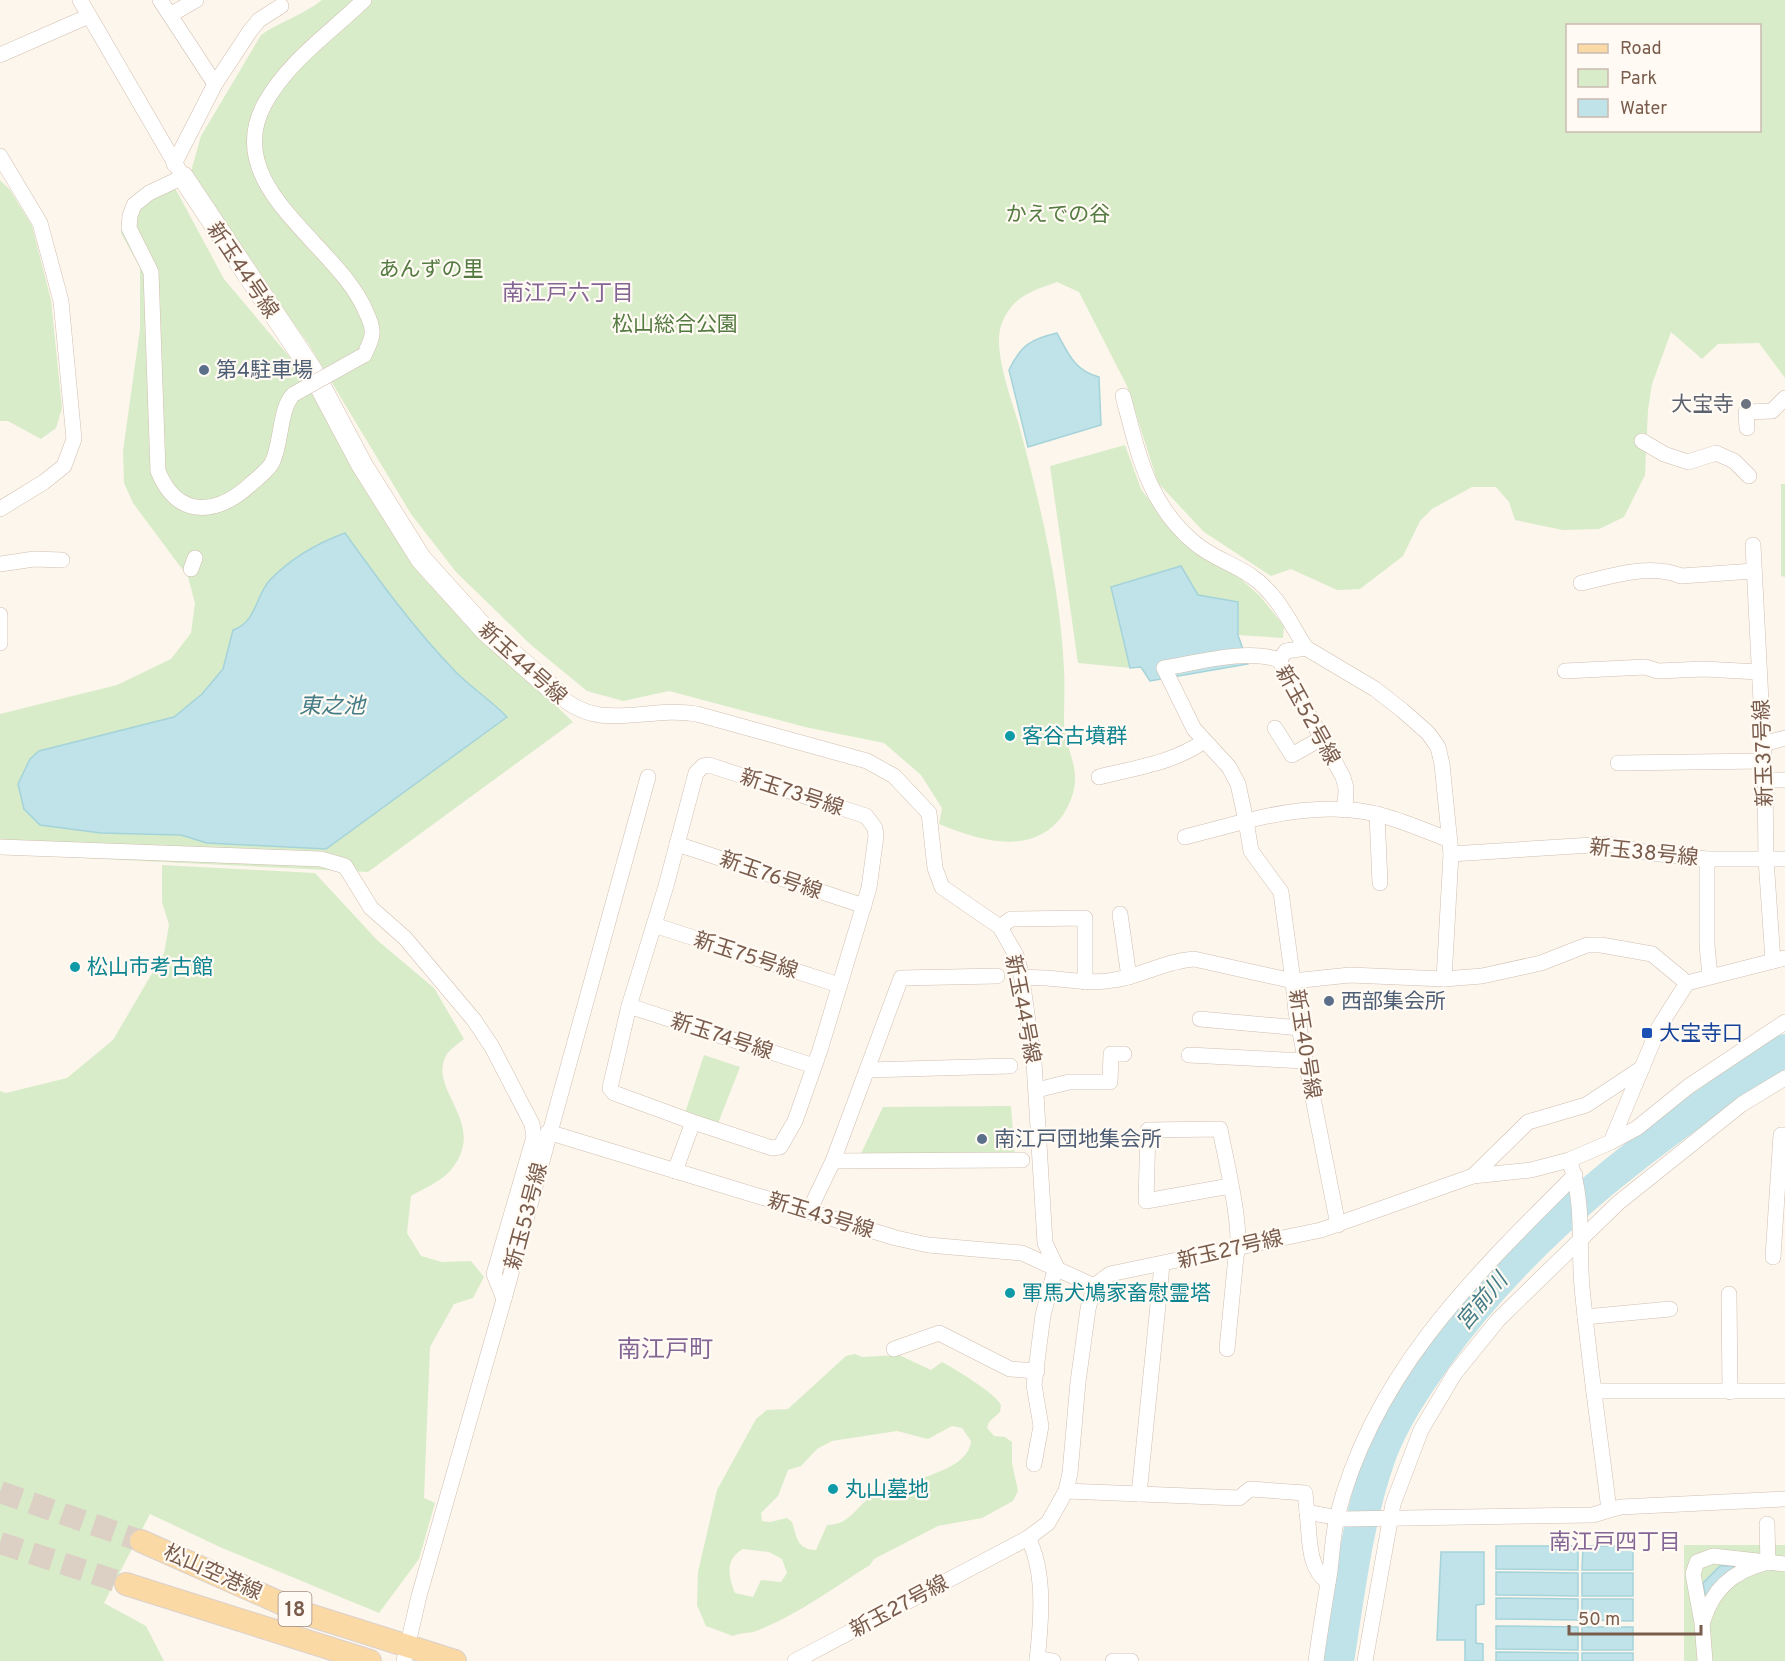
<svg xmlns="http://www.w3.org/2000/svg" width="1785" height="1661" font-family="Overpass,'Noto Sans JP',sans-serif">
	<style>
		.green { fill: #d8ecc9; fill-rule: evenodd }
		.water { fill: #bfe3e8; stroke: #a5d3da; stroke-width: 1.5 }
		.lines { fill: none; stroke-linecap: round; stroke-linejoin: round }
		.river { stroke: #bfe3e8; stroke-width: 32 }
		.primary-tunnel { stroke: #dcd0c4; stroke-width: 22; stroke-dasharray: 22 11; stroke-linecap: butt }
		.street-casing { stroke: #d1beb0; stroke-width: 16 }
		.secondary-casing { stroke: #d6c0b0; stroke-width: 22 }
		.primary-casing { stroke: #dad1cd; stroke-width: 24 }
		.street { stroke: #fff; stroke-width: 15 }
		.secondary { stroke: #fff; stroke-width: 21 }
		.primary { stroke: #fbd9a5; stroke-width: 22 }
		.street-bridge-casing { stroke: #d1beb0; stroke-width: 16; stroke-linecap: butt }
		.street-bridge { stroke: #fff; stroke-width: 15 }
		.service-dot { fill: #5c6f8a; stroke: #fffaf3; stroke-width: 2 }
		.worship-dot { fill: #6b7280; stroke: #fffaf3; stroke-width: 2 }
		.culture-dot { fill: #0f9aa8; stroke: #fffaf3; stroke-width: 2 }
		.transit-dot { fill: #1a4fb4; stroke: #fffaf3; stroke-width: 2 }
		.labels { text-anchor: middle; stroke-width: 4.5; stroke-linejoin: round; paint-order: stroke }
		.shield { fill: #fffaf3; stroke: #a28b7f; stroke-width: 1.5 }
		.shield-label { font-size: 20px; font-weight: bold; fill: #7a5c4d }
		.park-label { font-size: 21px; fill: #537a41; stroke: #fffaf3 }
		.street-label { font-size: 21px; fill: #7a5c4d; stroke: #fffaf3 }
		.service-label { font-size: 21px; fill: #4e5e75; stroke: #fffaf3; text-anchor: start }
		.worship-label { font-size: 21px; fill: #5b616d; stroke: #fffaf3; text-anchor: end }
		.culture-label { font-size: 21px; fill: #0d838f; stroke: #fffaf3; text-anchor: start }
		.transit-label { font-size: 21px; fill: #164399; stroke: #fffaf3; text-anchor: start }
		.neighbourhood-label { font-size: 22px; fill: #846695; stroke: #fffaf3 }
		.water-label { font-size: 22px; font-style: italic; fill: #437c86; stroke: #fffaf3 }
		.quarter-label { font-size: 24px; fill: #846695; stroke: #fffaf3 }
	</style>
	<rect width="100%" height="100%" fill="#fdf6ec"/>
	<g class="green">
		<path d="M 322,0 L 1785,0 L 1785,378 L 1759,343 L 1718,344 L 1702,359 L 1671,332 L 1652,384 L 1648,410 L 1645,475 L 1624,517 L 1599,529 L 1563,530 L 1515,520 L 1509,502 L 1496,487 L 1472,487 L 1432,509 L 1420,521 L 1403,556 L 1360,589 L 1337,590 L 1291,569 L 1271,576 L 1204,532 L 1158,483 L 1127,386 L 1079,292 L 1057,282 C 1032,291 1013,296 1002,323 C 991,349 1013,402 1020,429 C 1041,507 1060,587 1064,669 C 1065,687 1064,705 1064,723 C 1065,741 1074,759 1075,776 C 1076,790 1070,804 1063,815 C 1033,857 980,841 939,824 L 942,808 L 921,775 L 884,743 L 805,727 L 669,691 L 623,701 L 587,691 L 531,645 L 456,572 L 411,514 L 308,343 L 247,260 L 190,175 L 201,136 L 261,35 C 281,21 303,15 322,0 ZM 1568,26 L 1760,26 L 1760,130 L 1568,130 Z"/>
		<path d="M 168,175 L 224,279 L 293,361 L 423,578 L 573,722 L 368,872 L 0,854 L 0,714 L 117,685 L 171,659 L 191,633 L 195,603 L 188,577 L 133,503 L 124,483 L 123,451 L 140,329 L 140,268 L 121,233 L 123,215 L 131,198 Z"/>
		<path d="M 0,180 L 10,190 L 32,226 L 51,300 L 62,408 L 56,428 L 41,439 L 8,421 L 0,421 Z"/>
		<path d="M 1125,445 L 1141,489 L 1180,541 L 1242,580 L 1260,596 L 1284,626 L 1283,638 L 1238,635 L 1238,603 L 1111,587 L 1130,668 L 1078,663 L 1050,466 Z"/>
		<path d="M 1781,484 L 1785,484 L 1785,577 L 1781,576 Z"/>
		<path d="M 162,865 L 315,873 L 377,940 L 434,988 L 464,1039 C 459,1043 451,1049 447,1054 C 425,1090 491,1123 450,1171 C 441,1181 423,1189 411,1196 L 407,1233 L 421,1256 L 442,1262 L 471,1261 L 484,1277 L 473,1298 L 454,1304 L 430,1347 L 424,1498 L 435,1503 L 419,1559 L 379,1613 L 222,1548 L 150,1514 L 104,1603 L 146,1626 L 164,1661 L 0,1661 L 0,1091 L 6,1093 L 67,1078 L 113,1040 L 164,953 L 169,925 L 162,902 Z"/>
		<path d="M 704,1055 L 740,1067 L 717,1126 L 685,1113 Z"/>
		<path d="M 1011,1106 L 1015,1158 L 857,1162 L 883,1107 Z"/>
		<path d="M 855,1354 L 862,1357 L 899,1355 L 931,1370 L 942,1362 C 955,1369 995,1393 1001,1405 L 1000,1412 L 989,1422 L 987,1428 L 994,1436 L 1005,1437 L 1012,1442 L 1012,1463 L 1018,1491 L 1013,1501 L 982,1518 L 938,1526 L 874,1559 L 870,1565 C 833,1588 796,1616 756,1631 C 748,1634 741,1632 733,1636 L 706,1626 L 697,1605 L 698,1572 L 717,1490 L 756,1419 L 767,1410 L 788,1409 L 846,1356 ZM 952,1426 L 962,1428 L 971,1441 C 969,1473 901,1481 877,1493 C 857,1503 852,1525 827,1525 L 816,1550 C 796,1549 797,1537 792,1522 L 787,1518 L 770,1522 L 762,1521 L 761,1513 L 778,1496 L 788,1470 L 801,1466 L 817,1449 L 832,1441 L 897,1431 L 928,1439 ZM 743,1549 L 769,1552 L 782,1559 L 787,1573 L 781,1582 L 761,1580 L 753,1597 L 735,1593 C 728,1576 725,1559 743,1549 Z"/>
		<rect x="1684" y="1545" width="101" height="116"/>
	</g>
	<g class="water">
		<path d="M 1057,333 C 1069,355 1075,371 1099,377 L 1101,425 L 1028,447 L 1009,370 C 1021,345 1031,339 1057,333 Z"/>
		<path d="M 345,533 C 378,579 412,626 452,668 C 468,686 490,699 507,717 L 326,849 L 207,843 L 181,835 L 101,833 L 40,825 L 24,809 L 18,784 L 30,759 L 39,751 L 174,717 L 202,694 L 223,669 L 233,630 C 257,622 255,596 270,580 C 291,558 318,543 345,533 Z"/>
		<path d="M 1181,566 L 1198,595 L 1238,602 L 1238,635 L 1248,664 L 1150,681 L 1141,667 L 1130,668 L 1111,587 Z"/>
		<path d="M 1496,1546 L 1578,1546 L 1578,1570 L 1496,1569 Z"/>
		<path d="M 1583,1546 L 1633,1546 L 1633,1570 L 1582,1570 Z"/>
		<path d="M 1441,1552 L 1484,1552 L 1484,1604 L 1476,1605 L 1476,1643 L 1483,1644 L 1483,1661 L 1465,1661 L 1465,1640 L 1437,1640 Z"/>
		<path d="M 1720,1566 L 1733,1566 L 1735,1571 L 1706,1600 L 1703,1583 Z"/>
		<path d="M 1496,1572 L 1578,1573 L 1578,1596 L 1496,1595 Z"/>
		<rect x="1582" y="1573" width="51" height="23"/>
		<path d="M 1496,1598 L 1578,1599 L 1578,1620 L 1496,1619 Z"/>
		<path d="M 1582,1599 L 1633,1599 L 1633,1621 L 1582,1620 Z"/>
		<path d="M 1496,1626 L 1578,1627 L 1578,1650 L 1496,1649 Z"/>
		<rect x="1582" y="1627" width="51" height="23"/>
		<path d="M 1496,1652 L 1578,1653 L 1578,1661 L 1496,1661 Z"/>
		<rect x="1582" y="1653" width="51" height="8"/>
	</g>
	<g class="lines">
		<path class="river" d="M 1338,1661 C 1349,1593 1357,1521 1380,1456 C 1393,1421 1415,1388 1436,1358 C 1528,1229 1654,1136 1785,1050"/>
		<g class="primary-tunnel">
			<path d="M 0,1492 L 141,1541"/>
			<path d="M 0,1543 L 126,1584"/>
		</g>
		<defs>
			<g id="street">
				<path d="M 80,0 L 183,177 L 149,193 L 134,205 L 130,216 L 129,228 L 151,272 L 158,471 C 178,520 218,515 252,483 C 259,477 268,470 272,463 C 282,444 279,407 294,394"/>
				<path d="M 160,0 L 215,84"/>
				<path d="M 170,15 L 196,0"/>
				<path d="M 0,55 L 89,16"/>
				<path d="M 0,156 L 40,223 L 61,301 L 74,439 L 64,466 L 44,482 L 0,509"/>
				<path d="M 174,164 L 215,84 L 250,31 L 259,20 L 281,6"/>
				<path d="M 364,355 C 367,349 372,340 372,334 C 373,327 369,318 366,312 C 339,245 220,188 264,105 C 287,62 330,33 364,0"/>
				<path d="M 1123,396 C 1138,452 1147,504 1196,544 C 1213,558 1234,564 1251,576 C 1277,593 1290,623 1306,648"/>
				<path d="M 1747,428 L 1746,412 L 1772,411 L 1785,398"/>
				<path d="M 1642,441 L 1664,454 L 1688,462 L 1716,453 L 1734,461 L 1749,476"/>
				<path d="M 1753,545 L 1765,780 L 1766,859 L 1773,961"/>
				<path d="M 0,564 L 34,559 L 62,560"/>
				<path d="M 191,569 L 195,558"/>
				<path d="M 1581,583 C 1613,576 1650,563 1681,576 L 1754,571"/>
				<path d="M 0,615 L 0,643"/>
				<path d="M 1279,660 L 1286,651 L 1306,648 L 1375,689 L 1402,710 L 1428,733 L 1438,747 L 1442,764 L 1451,854 L 1444,979"/>
				<path d="M 1565,671 L 1645,667 L 1658,671 L 1704,669 L 1759,672"/>
				<path d="M 559,695 C 600,734 647,705 697,714 L 867,761 L 894,776 L 929,813 L 935,868 L 942,887 L 1000,927 L 1016,955 L 1021,973 L 1034,1062 L 1045,1243 L 1056,1266 L 1043,1315 L 1034,1385 L 1041,1426 L 1034,1464"/>
				<path d="M 1275,728 L 1292,755 L 1322,738"/>
				<path d="M 1763,744 L 1785,738"/>
				<path d="M 1618,763 L 1764,761"/>
				<path d="M 1099,777 C 1134,768 1174,763 1204,741"/>
				<path d="M 1765,780 L 1785,780"/>
				<path d="M 1377,814 L 1380,883"/>
				<path d="M 1185,837 L 1246,821 L 1238,784 L 1229,767 L 1194,729 L 1164,668 C 1196,663 1248,648 1279,660 L 1343,777 L 1346,788 L 1345,810"/>
				<path d="M 677,844 L 864,906"/>
				<path d="M 0,847 L 321,859 L 345,866 L 371,908 L 405,938 L 474,1020 L 492,1047 L 532,1124 L 534,1137 L 494,1274 L 504,1299 L 419,1596 L 404,1661"/>
				<path d="M 1451,854 L 1608,844 L 1650,853 L 1707,859 L 1785,859"/>
				<path d="M 1707,859 L 1707,945 L 1710,976"/>
				<path d="M 1120,914 L 1129,977"/>
				<path d="M 654,925 L 839,985"/>
				<path d="M 1000,927 L 1011,919 L 1085,918 L 1085,982"/>
				<path d="M 1022,978 C 1053,975 1083,986 1114,980 C 1142,976 1165,961 1194,959 L 1293,981 L 1281,892 L 1251,851 L 1246,821 C 1289,810 1340,803 1384,816 C 1406,822 1428,832 1450,840"/>
				<path d="M 629,1006 L 814,1066"/>
				<path d="M 1200,1019 L 1300,1028"/>
				<path d="M 1189,1055 L 1306,1061"/>
				<path d="M 868,1070 L 1010,1066"/>
				<path d="M 1037,1090 L 1069,1082 L 1110,1082 L 1111,1054 L 1124,1054"/>
				<path d="M 548,1132 L 896,1238 L 928,1245 L 1022,1253 L 1094,1286"/>
				<path d="M 1611,1142 L 1637,1128 L 1689,1086 L 1785,1022"/>
				<path d="M 833,1161 L 1022,1160"/>
				<path d="M 675,1171 L 693,1122 L 614,1093 L 610,1088 L 629,1006 L 666,886 L 696,773 L 703,766 L 709,765 L 866,816 L 875,828 L 876,836 L 869,888 L 820,1050 L 795,1121 L 780,1147 L 772,1148 L 693,1122"/>
				<path d="M 1473,1176 L 1528,1122 L 1586,1105 L 1642,1068"/>
				<path d="M 809,1211 L 833,1161 L 901,978 L 997,976"/>
				<path d="M 1338,1225 L 1296,1012 L 1293,981 L 1350,975 L 1444,979 L 1482,976 L 1541,963 L 1587,945 L 1601,945 L 1652,954 L 1687,983"/>
				<path d="M 1773,1257 L 1781,1135 L 1785,1135"/>
				<path d="M 1729,1294 L 1730,1392"/>
				<path d="M 504,1299 L 648,777"/>
				<path d="M 1585,1317 L 1670,1309"/>
				<path d="M 894,1349 L 939,1333 L 1010,1369 L 1037,1371"/>
				<path d="M 1227,1349 L 1236,1256 C 1244,1232 1225,1157 1220,1129 L 1148,1130 L 1146,1201 L 1230,1186"/>
				<path d="M 1594,1391 L 1785,1391"/>
				<path d="M 1066,1491 L 1239,1498 L 1250,1489 L 1305,1493 L 1307,1512 L 1344,1519 L 1593,1515 L 1609,1510 C 1600,1436 1589,1362 1582,1287 C 1578,1244 1585,1201 1569,1160"/>
				<path d="M 1139,1494 L 1162,1265"/>
				<path d="M 1609,1510 L 1621,1507 L 1785,1499"/>
				<path d="M 1307,1512 C 1310,1535 1307,1569 1328,1582"/>
				<path d="M 1767,1524 L 1768,1563"/>
				<path d="M 1028,1538 C 1046,1572 1041,1623 1037,1661"/>
				<path d="M 1703,1621 C 1712,1591 1731,1572 1762,1564"/>
				<path d="M 1037,1658 L 1053,1661"/>
				<path d="M 795,1661 L 1028,1538 L 1048,1523 L 1066,1491 L 1070,1473 L 1078,1382 L 1088,1309 L 1094,1286 L 1110,1274 L 1321,1230 L 1473,1176 L 1531,1170 L 1569,1160 L 1611,1142 L 1659,1027 L 1687,983 L 1785,958"/>
				<path d="M 1113,1661 L 1131,1661"/>
				<path d="M 1316,1661 C 1320,1631 1325,1601 1330,1571 C 1332,1553 1333,1535 1337,1517 C 1373,1373 1474,1276 1575,1175"/>
				<path d="M 1365,1661 L 1393,1504 L 1421,1430 L 1455,1373 L 1498,1320 L 1618,1203 L 1742,1104 L 1785,1078"/>
				<path d="M 1705,1661 L 1702,1623 L 1693,1574 L 1697,1562 L 1713,1556 L 1785,1564"/>
			</g>
			<path id="secondary" d="M 183,177 L 311,369 L 362,465 L 421,559 L 486,631 L 559,695"/>
			<g id="primary">
				<path d="M 141,1541 L 303,1613 L 455,1661"/>
				<path d="M 126,1584 L 370,1661"/>
			</g>
		</defs>
		<use href="#street" class="street-casing"/>
		<use href="#secondary" class="secondary-casing"/>
		<use href="#primary" class="primary-casing"/>
		<use href="#street" class="street"/>
		<use href="#secondary" class="secondary"/>
		<use href="#primary" class="primary"/>
		<defs>
			<path id="street-bridge" d="M 294,394 L 364,355"/>
		</defs>
		<use href="#street-bridge" class="street-bridge-casing"/>
		<use href="#street-bridge" class="street-bridge"/>
	</g>
	<g class="service-dot">
		<circle cx="204" cy="370" r="6"/>
		<circle cx="1329" cy="1001" r="6"/>
		<circle cx="982" cy="1139" r="6"/>
	</g>
	<circle class="worship-dot" cx="1746" cy="404" r="6"/>
	<g class="culture-dot">
		<circle cx="1010" cy="736" r="6"/>
		<circle cx="75" cy="967" r="6"/>
		<circle cx="1010" cy="1293" r="6"/>
		<circle cx="833" cy="1489" r="6"/>
	</g>
	<rect class="transit-dot" x="1641" y="1027" width="12" height="12" rx="3"/>
	<g class="labels">
		<rect class="shield" x="278.5" y="1592" width="33" height="34" rx="4.5"/>
		<g class="shield-label">
			<text x="295" y="1616">18</text>
		</g>
		<g class="park-label">
			<text x="1058" y="221">かえでの谷</text>
			<text x="431" y="276">あんずの里</text>
			<text x="675" y="331">松山総合公園</text>
		</g>
		<g class="street-label">
			<text transform="translate(243 270) rotate(56)" y="7">新玉44号線</text>
			<text transform="translate(523 663) rotate(42)" y="7">新玉44号線</text>
			<text transform="translate(1308 715) rotate(61)" y="7">新玉52号線</text>
			<text transform="translate(1763 753) rotate(-92)" y="7">新玉37号線</text>
			<text transform="translate(792 792) rotate(18)" y="7">新玉73号線</text>
			<text transform="translate(1644 852) rotate(6)" y="7">新玉38号線</text>
			<text transform="translate(771 875) rotate(19)" y="7">新玉76号線</text>
			<text transform="translate(746 955) rotate(18)" y="7">新玉75号線</text>
			<text transform="translate(1023 1009) rotate(79)" y="7">新玉44号線</text>
			<text transform="translate(722 1036) rotate(18)" y="7">新玉74号線</text>
			<text transform="translate(1305 1044) rotate(81)" y="7">新玉40号線</text>
			<text transform="translate(821 1215) rotate(17)" y="7">新玉43号線</text>
			<text transform="translate(526 1216) rotate(-75)" y="7">新玉53号線</text>
			<text transform="translate(1230 1249) rotate(-13)" y="7">新玉27号線</text>
			<text transform="translate(213 1572) rotate(24)" y="7">松山空港線</text>
			<text transform="translate(899 1606) rotate(-28)" y="7">新玉27号線</text>
		</g>
		<g class="service-label">
			<text x="216" y="377">第4駐車場</text>
			<text x="1341" y="1008">西部集会所</text>
			<text x="994" y="1146">南江戸団地集会所</text>
		</g>
		<g class="worship-label">
			<text x="1734" y="411">大宝寺</text>
		</g>
		<g class="culture-label">
			<text x="1022" y="743">客谷古墳群</text>
			<text x="87" y="974">松山市考古館</text>
			<text x="1022" y="1300">軍馬犬鳩家畜慰霊塔</text>
			<text x="845" y="1496">丸山墓地</text>
		</g>
		<g class="transit-label">
			<text x="1659" y="1040">大宝寺口</text>
		</g>
		<g class="neighbourhood-label">
			<text x="568" y="300">南江戸六丁目</text>
			<text x="1615" y="1549">南江戸四丁目</text>
		</g>
		<g class="water-label">
			<text x="332" y="713">東之池</text>
			<text transform="translate(1481 1301) rotate(-50)" y="8">宮前川</text>
		</g>
		<g class="quarter-label">
			<text x="665" y="1357">南江戸町</text>
		</g>
	</g>
	<rect x="1566" y="24" width="195" height="108" fill="#fffaf3" stroke="#cabbb1" stroke-width="1.5"/>
	<rect x="1578" y="44" width="30" height="9" fill="#fbd9a5" stroke="#cabbb1" stroke-width="1.5"/>
	<text x="1620" y="54" font-size="18" fill="#7a5c4d">Road</text>
	<rect x="1578" y="69" width="30" height="18" fill="#d8ecc9" stroke="#cabbb1" stroke-width="1.5"/>
	<text x="1620" y="84" font-size="18" fill="#7a5c4d">Park</text>
	<rect x="1578" y="99" width="30" height="18" fill="#bfe3e8" stroke="#cabbb1" stroke-width="1.5"/>
	<text x="1620" y="114" font-size="18" fill="#7a5c4d">Water</text>
	<path d="M1569 1625v9h132v-9" fill="none" stroke="#7a5c4d" stroke-width="3"/>
	<text x="1578" y="1625" font-size="18" fill="#7a5c4d" stroke="#fffaf3" stroke-width="4.5" paint-order="stroke">50 m</text>
</svg>
